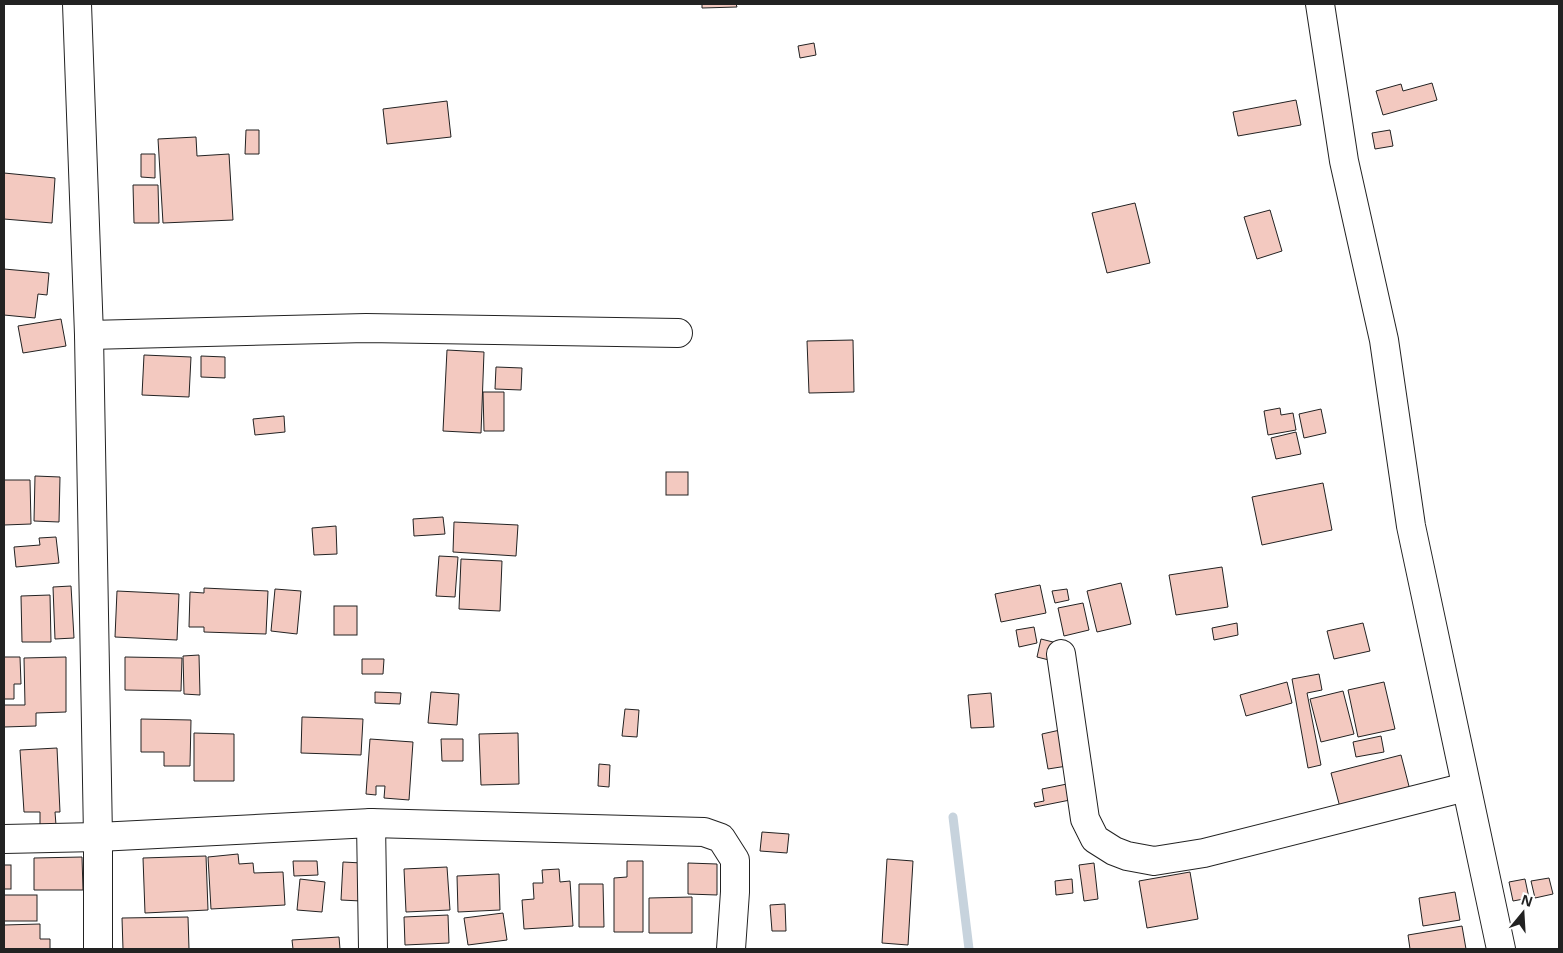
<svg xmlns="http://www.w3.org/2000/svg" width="1563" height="953" font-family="'Noto Sans',sans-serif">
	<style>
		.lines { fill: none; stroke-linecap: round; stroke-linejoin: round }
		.stream { stroke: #c7d3dd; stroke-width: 9 }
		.building { fill: #f3c9c0; stroke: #222 }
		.minor-casing { stroke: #222; stroke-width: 30 }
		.minor { stroke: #fff; stroke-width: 28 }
	</style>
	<rect width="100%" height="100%" fill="#fff"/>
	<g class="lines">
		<path class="stream" d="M 953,817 L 969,949"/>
	</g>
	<g class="building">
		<path d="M 702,4 L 736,4 L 737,7 L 702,8 Z"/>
		<path d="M 814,43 L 816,55 L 800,58 L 798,46 Z"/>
		<path d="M 1432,83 L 1437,100 L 1383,115 L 1376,91 L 1401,84 L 1403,91 Z"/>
		<path d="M 1296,100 L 1301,125 L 1238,136 L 1233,112 Z"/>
		<path d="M 447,101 L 451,137 L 387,144 L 383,109 Z"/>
		<path d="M 246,130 L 259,130 L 259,154 L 245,154 Z"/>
		<path d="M 1390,130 L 1393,146 L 1375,149 L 1372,133 Z"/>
		<path d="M 196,137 L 197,156 L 229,154 L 233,220 L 163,223 L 158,139 Z"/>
		<path d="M 141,154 L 155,154 L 155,178 L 141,177 Z"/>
		<path d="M 4,173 L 55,178 L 52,223 L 4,219 Z"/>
		<path d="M 133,185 L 158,185 L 159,223 L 134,223 Z"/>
		<path d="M 1135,203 L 1150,263 L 1107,273 L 1092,213 Z"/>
		<path d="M 1270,210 L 1282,251 L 1257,259 L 1244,217 Z"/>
		<path d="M 4,269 L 49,273 L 47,295 L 38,294 L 35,318 L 4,315 Z"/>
		<path d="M 61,319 L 66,346 L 23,353 L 18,326 Z"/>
		<path d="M 853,340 L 854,392 L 809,393 L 807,341 Z"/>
		<path d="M 447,350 L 484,352 L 481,433 L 443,431 Z"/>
		<path d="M 144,355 L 191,357 L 189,397 L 142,395 Z"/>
		<path d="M 201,356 L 225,357 L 225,378 L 201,377 Z"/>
		<path d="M 496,367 L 522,368 L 521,390 L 495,389 Z"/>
		<path d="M 483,392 L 504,392 L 504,431 L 484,431 Z"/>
		<path d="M 1280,408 L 1281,415 L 1293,413 L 1296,430 L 1268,435 L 1264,411 Z"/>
		<path d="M 1321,409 L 1326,433 L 1304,438 L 1299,414 Z"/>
		<path d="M 284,416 L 285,432 L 255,435 L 253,419 Z"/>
		<path d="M 1296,432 L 1301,454 L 1276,459 L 1271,438 Z"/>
		<rect x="666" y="472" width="22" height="23"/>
		<path d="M 35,476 L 60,477 L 59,522 L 34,521 Z"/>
		<path d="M 4,480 L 30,480 L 31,524 L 4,525 Z"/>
		<path d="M 1323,483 L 1332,530 L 1262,545 L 1252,497 Z"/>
		<path d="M 443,517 L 445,534 L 414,536 L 413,519 Z"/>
		<path d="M 454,522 L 518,525 L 516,556 L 453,552 Z"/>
		<path d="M 336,526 L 337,554 L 314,555 L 312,528 Z"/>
		<path d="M 56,537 L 59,563 L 16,567 L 14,547 L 40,545 L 39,538 Z"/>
		<path d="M 439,556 L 458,557 L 455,597 L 436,596 Z"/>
		<path d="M 461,559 L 502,561 L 500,611 L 459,609 Z"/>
		<path d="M 1222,567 L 1228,607 L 1176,615 L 1169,575 Z"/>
		<path d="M 1121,583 L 1131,624 L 1097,632 L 1087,591 Z"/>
		<path d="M 1040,585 L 1046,613 L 1001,622 L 995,594 Z"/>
		<path d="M 71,586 L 74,638 L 55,639 L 53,587 Z"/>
		<path d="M 204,588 L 268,591 L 266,634 L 204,632 L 204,627 L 189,627 L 190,592 L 204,593 Z"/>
		<path d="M 275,589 L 301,591 L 297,634 L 271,631 Z"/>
		<path d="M 1067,589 L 1069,600 L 1055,603 L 1052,591 Z"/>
		<path d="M 117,591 L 179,594 L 177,640 L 115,637 Z"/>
		<path d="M 50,595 L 51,642 L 22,642 L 21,596 Z"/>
		<path d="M 1083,603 L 1089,630 L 1064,636 L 1058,608 Z"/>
		<rect x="334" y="606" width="23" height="29"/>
		<path d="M 1237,623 L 1238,635 L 1214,640 L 1212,628 Z"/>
		<path d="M 1363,623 L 1370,651 L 1334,659 L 1327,631 Z"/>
		<path d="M 1034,627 L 1037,643 L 1019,647 L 1016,630 Z"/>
		<path d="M 1041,639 L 1057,643 L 1053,661 L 1037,657 Z"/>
		<path d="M 199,655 L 200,695 L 184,694 L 183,656 Z"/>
		<path d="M 4,657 L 20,657 L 21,684 L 14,684 L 14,699 L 4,699 Z"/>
		<path d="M 66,657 L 66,712 L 36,713 L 36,726 L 4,727 L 4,705 L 25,705 L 24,658 Z"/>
		<path d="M 125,657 L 182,658 L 181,691 L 125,690 Z"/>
		<path d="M 362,659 L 384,659 L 383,674 L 362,674 Z"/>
		<path d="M 1319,674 L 1322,690 L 1307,693 L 1321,765 L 1308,768 L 1292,679 Z"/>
		<path d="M 1287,682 L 1292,703 L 1246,716 L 1240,695 Z"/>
		<path d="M 1384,682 L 1395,729 L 1358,737 L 1348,690 Z"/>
		<path d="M 1343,691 L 1354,734 L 1321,742 L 1310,699 Z"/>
		<path d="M 375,692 L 401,693 L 400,704 L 375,703 Z"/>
		<path d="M 431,692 L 459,694 L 457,725 L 428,723 Z"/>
		<path d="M 991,693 L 994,727 L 971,728 L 968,695 Z"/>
		<path d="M 625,709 L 639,710 L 637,737 L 622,736 Z"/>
		<path d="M 302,717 L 363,719 L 361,755 L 301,753 Z"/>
		<path d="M 141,719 L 191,720 L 190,766 L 164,766 L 164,752 L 141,752 Z"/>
		<path d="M 1060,730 L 1067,766 L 1048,769 L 1042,734 Z"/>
		<path d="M 194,733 L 234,734 L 234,781 L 194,781 Z"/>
		<path d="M 518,733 L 519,784 L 481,785 L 479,734 Z"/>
		<path d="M 1381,736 L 1384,752 L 1356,757 L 1353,742 Z"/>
		<path d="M 370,739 L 413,742 L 409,800 L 384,798 L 385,786 L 376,786 L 376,795 L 366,794 Z"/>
		<path d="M 441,739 L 463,739 L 463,761 L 442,761 Z"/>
		<path d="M 57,748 L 60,812 L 55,812 L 56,825 L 40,826 L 40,812 L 24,812 L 20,750 Z"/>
		<path d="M 1401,755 L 1412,798 L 1342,815 L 1331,773 Z"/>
		<path d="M 599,764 L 610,765 L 609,787 L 598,786 Z"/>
		<path d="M 1067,784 L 1070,800 L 1035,807 L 1034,803 L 1044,801 L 1042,789 Z"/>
		<path d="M 762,832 L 789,834 L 787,853 L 760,851 Z"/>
		<path d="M 238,854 L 239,864 L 253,863 L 254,873 L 283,872 L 285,905 L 211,909 L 208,857 Z"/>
		<path d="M 206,856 L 208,910 L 145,913 L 143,858 Z"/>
		<path d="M 82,857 L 83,890 L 34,890 L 34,858 Z"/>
		<path d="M 887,859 L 913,861 L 908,945 L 882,943 Z"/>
		<path d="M 293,861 L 317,861 L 318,875 L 294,876 Z"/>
		<path d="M 627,861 L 643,861 L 643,932 L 614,932 L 614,878 L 627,877 Z"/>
		<path d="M 343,862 L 362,863 L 361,901 L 341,900 Z"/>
		<path d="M 688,863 L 717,864 L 717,895 L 688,894 Z"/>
		<path d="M 1094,863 L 1098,899 L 1084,901 L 1079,865 Z"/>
		<rect x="4" y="865" width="7" height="24"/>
		<path d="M 447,867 L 450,910 L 406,912 L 404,869 Z"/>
		<path d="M 559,869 L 560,882 L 570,881 L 573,926 L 524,929 L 522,900 L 534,899 L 533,883 L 543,883 L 542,870 Z"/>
		<path d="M 1190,872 L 1198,919 L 1147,928 L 1139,881 Z"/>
		<path d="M 499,874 L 500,910 L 458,912 L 457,876 Z"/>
		<path d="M 1549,878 L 1553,894 L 1535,898 L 1531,881 Z"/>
		<path d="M 300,879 L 325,882 L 322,912 L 297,910 Z"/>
		<path d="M 1072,879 L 1073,893 L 1056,895 L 1055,881 Z"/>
		<path d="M 1525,879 L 1529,898 L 1513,901 L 1509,882 Z"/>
		<path d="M 579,884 L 603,884 L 604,927 L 579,927 Z"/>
		<path d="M 1455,892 L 1460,920 L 1423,926 L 1419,898 Z"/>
		<rect x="4" y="895" width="33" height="26"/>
		<path d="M 692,897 L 692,933 L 649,933 L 649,898 Z"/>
		<path d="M 785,904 L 786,931 L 772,931 L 770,905 Z"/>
		<path d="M 503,913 L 507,940 L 468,945 L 464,918 Z"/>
		<path d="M 448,915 L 449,943 L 405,945 L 404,917 Z"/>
		<path d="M 188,917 L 189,949 L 123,949 L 122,918 Z"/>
		<path d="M 40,924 L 40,939 L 50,939 L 50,949 L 4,949 L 4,925 Z"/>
		<path d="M 1462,926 L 1466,949 L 1410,949 L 1408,935 Z"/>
		<path d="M 339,937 L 340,949 L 293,949 L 292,940 Z"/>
	</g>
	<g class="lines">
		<defs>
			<g id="minor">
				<path d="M 77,4 L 89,335 L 98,837 L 98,949"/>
				<path d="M 1320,4 L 1344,161 L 1384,340 L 1411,526 L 1501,949"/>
				<path d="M 89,335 L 366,328 L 678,333"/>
				<path d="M 1061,654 L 1085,819 L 1095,839 L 1114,851 L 1127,856 L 1154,861 L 1204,853 L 1466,787"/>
				<path d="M 371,823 L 373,949"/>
				<path d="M 4,839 L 98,837 L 371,823 L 704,832 L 721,838 L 735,860 L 735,892 L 731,949"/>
			</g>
		</defs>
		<use href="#minor" class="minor-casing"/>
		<use href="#minor" class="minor"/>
	</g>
	<rect width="1563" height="953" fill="none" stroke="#222222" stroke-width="10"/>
	<g transform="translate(1523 913) rotate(18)" stroke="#ffffff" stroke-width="4" paint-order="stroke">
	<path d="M0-4L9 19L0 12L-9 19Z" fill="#222222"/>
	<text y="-8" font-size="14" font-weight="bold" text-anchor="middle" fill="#222222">N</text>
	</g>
</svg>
